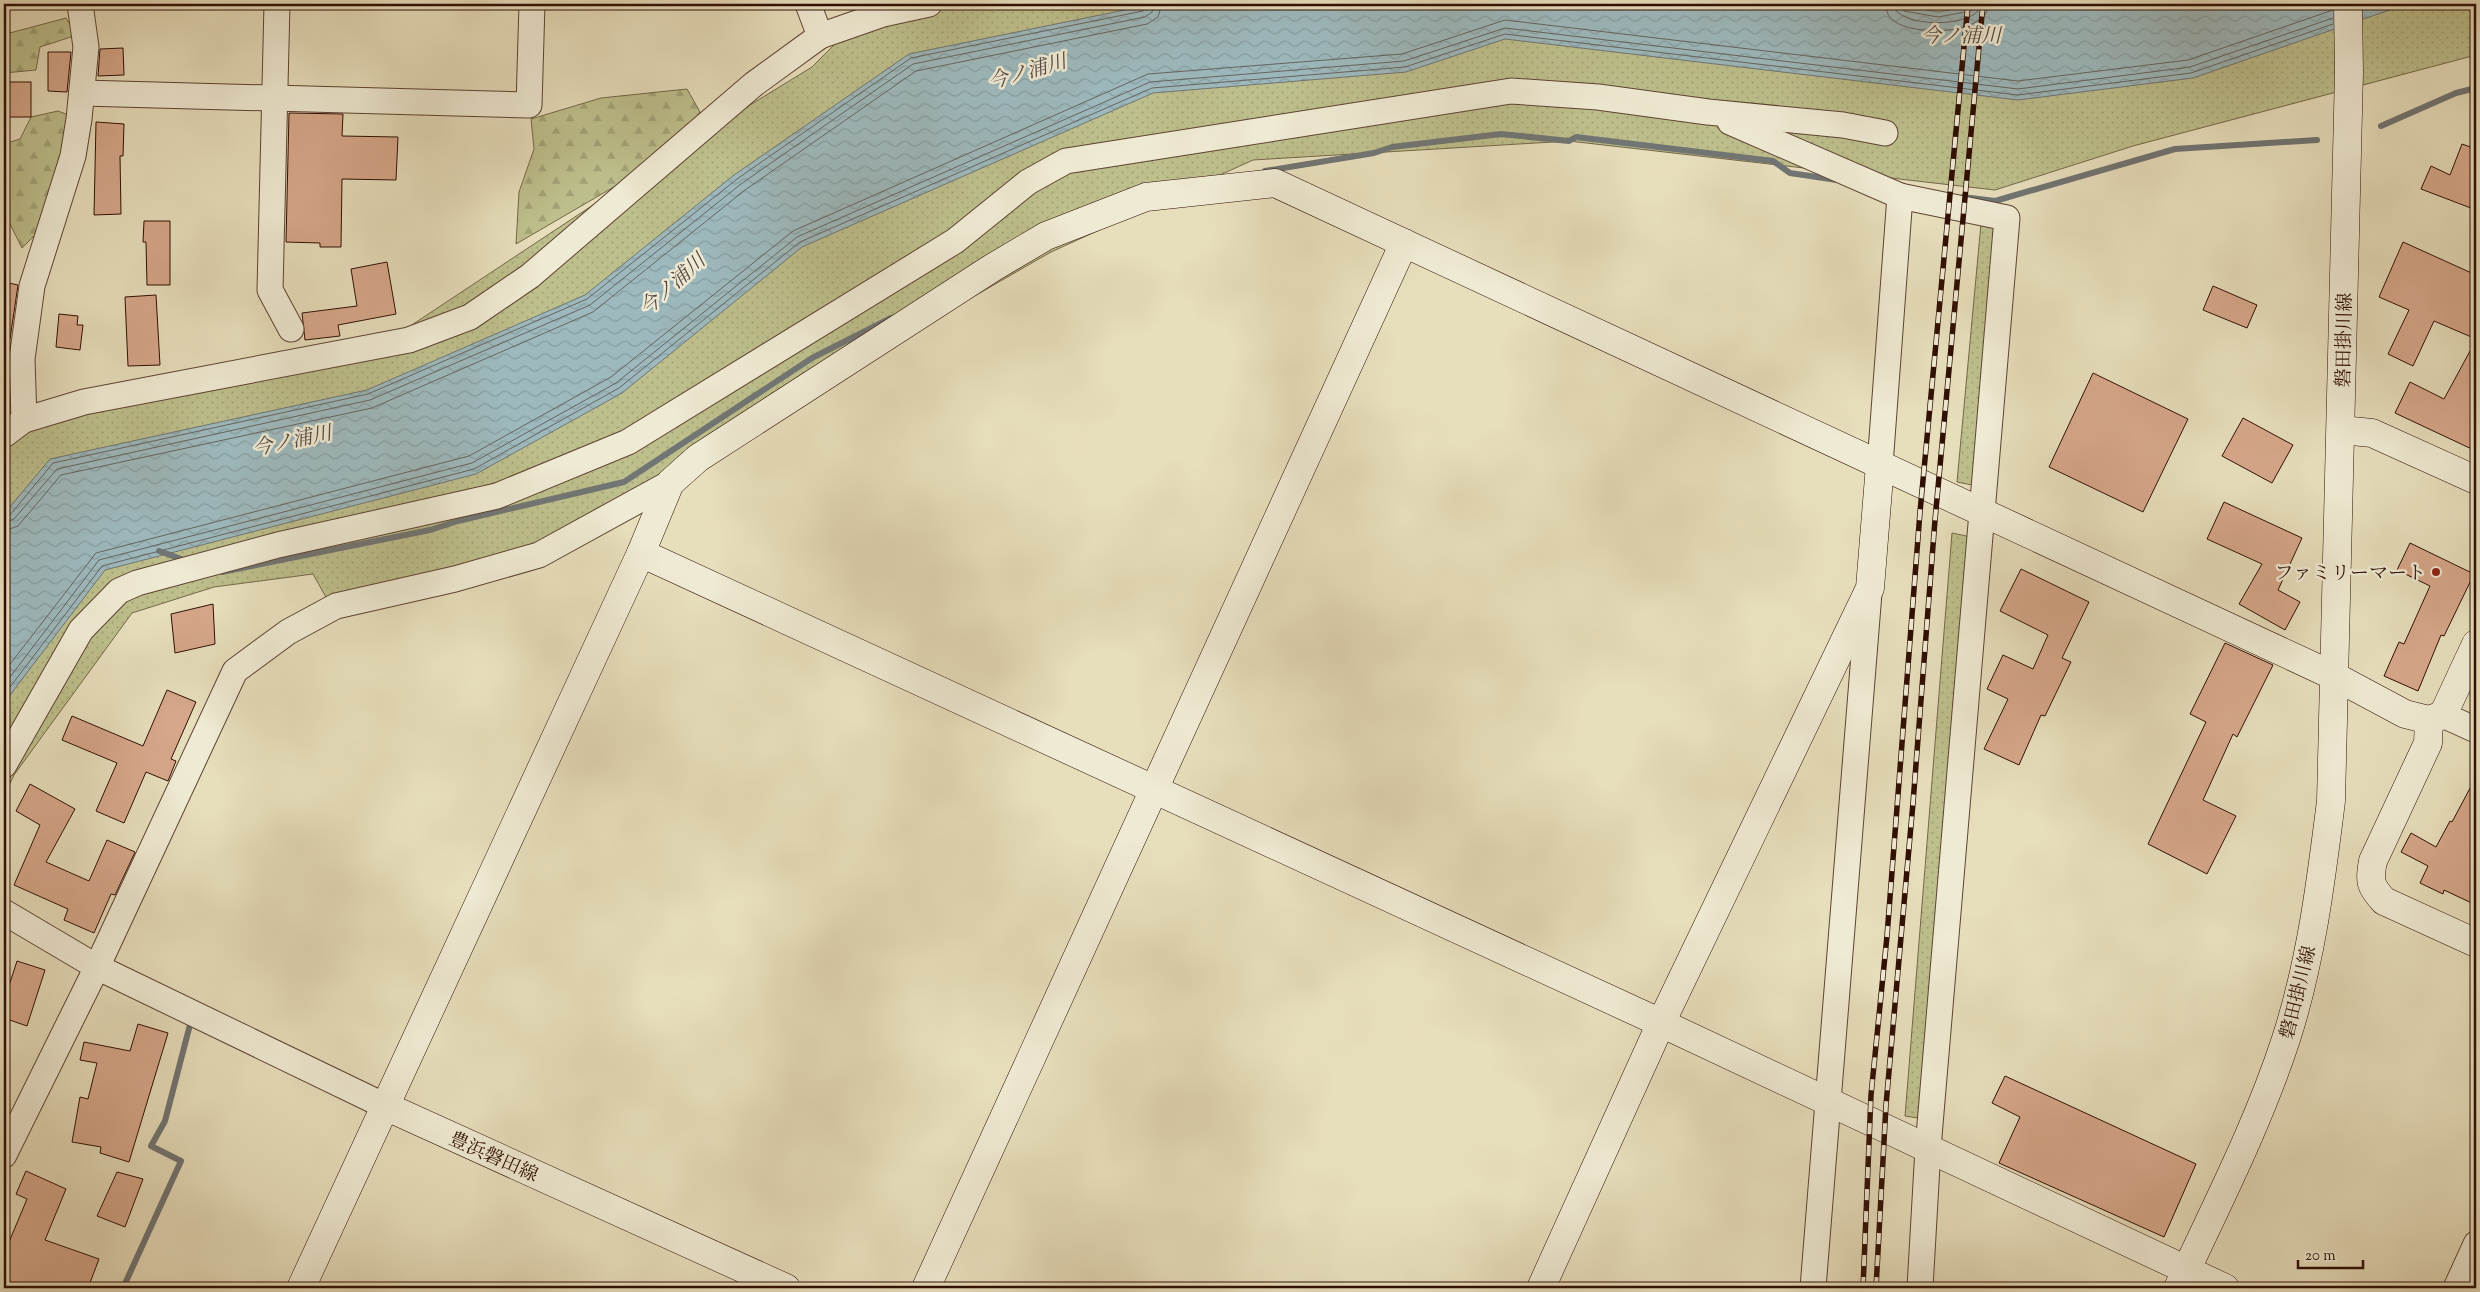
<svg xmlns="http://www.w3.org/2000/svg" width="2480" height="1292" font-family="'Sorts Mill Goudy','Noto Serif JP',serif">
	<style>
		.grass { fill: url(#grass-dots); stroke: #766748 }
		.forest { fill: url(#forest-firs); stroke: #766748 }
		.water { fill: url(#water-waves); stroke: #717573 }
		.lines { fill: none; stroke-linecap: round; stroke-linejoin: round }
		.shore { stroke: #666460; stroke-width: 1 }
		.stream { stroke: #717573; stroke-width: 6 }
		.building { fill: #d6a78a; stroke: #300f04 }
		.street-casing { stroke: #5e4332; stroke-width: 27 }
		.secondary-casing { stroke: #300f04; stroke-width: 29 }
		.street { stroke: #efead3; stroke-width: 25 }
		.secondary { stroke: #efead3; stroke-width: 28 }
		.rail-casing { stroke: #300f04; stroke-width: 5.5 }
		.rail { stroke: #efead3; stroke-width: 4; stroke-dasharray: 11; stroke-linecap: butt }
		.poi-dot { fill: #8f2418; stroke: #efead3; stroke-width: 2 }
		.labels { text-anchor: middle; stroke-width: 5; stroke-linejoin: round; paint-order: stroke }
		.street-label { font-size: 19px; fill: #300f04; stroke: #efead3 }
		.poi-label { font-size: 19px; fill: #300f04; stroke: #efead3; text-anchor: end }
		.water-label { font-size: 20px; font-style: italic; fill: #564a45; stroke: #efead3 }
	</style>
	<defs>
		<pattern id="grass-dots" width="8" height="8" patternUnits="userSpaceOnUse" patternTransform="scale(1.25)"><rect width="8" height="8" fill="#bdbf8c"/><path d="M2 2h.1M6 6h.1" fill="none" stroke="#a3a377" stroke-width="1.8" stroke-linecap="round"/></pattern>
		<pattern id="forest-firs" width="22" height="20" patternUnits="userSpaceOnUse" patternTransform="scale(1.25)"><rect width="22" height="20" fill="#bdbf8c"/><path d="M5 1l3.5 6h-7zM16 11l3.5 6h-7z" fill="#a3a377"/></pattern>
		<pattern id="water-waves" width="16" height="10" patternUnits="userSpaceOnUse" patternTransform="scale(1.25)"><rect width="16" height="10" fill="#9db9bd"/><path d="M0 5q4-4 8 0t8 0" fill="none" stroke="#889ea1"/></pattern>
	</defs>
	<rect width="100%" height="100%" fill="#e7debc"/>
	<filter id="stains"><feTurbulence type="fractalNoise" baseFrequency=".004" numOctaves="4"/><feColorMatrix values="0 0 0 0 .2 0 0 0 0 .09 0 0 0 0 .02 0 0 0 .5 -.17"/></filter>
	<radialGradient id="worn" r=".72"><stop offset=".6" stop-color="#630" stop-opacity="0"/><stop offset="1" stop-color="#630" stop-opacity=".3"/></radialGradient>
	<g class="grass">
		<path d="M 875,4 L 2476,4 L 2476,55 L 2133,146 L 1995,190 L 1569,141 L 1253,160 L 1051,252 L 663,475 L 573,537 L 332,608 L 313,574 L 214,587 L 132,613 L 14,775 L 4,796 L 4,441 L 24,420 L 380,346 L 667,156 L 812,67 Z"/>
		<path d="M 1982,213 L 2007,218 L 1977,486 L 1957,482 Z"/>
		<path d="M 1952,533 L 1981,539 L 1931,1120 L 1905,1116 Z"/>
	</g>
	<g class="forest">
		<path d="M 66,18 L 77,35 L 40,47 L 36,70 L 4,73 L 4,33 L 6,34 Z"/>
		<path d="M 687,89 L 700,112 L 667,156 L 516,244 L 519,192 L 534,149 L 531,119 L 601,98 Z"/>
		<path d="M 58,111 L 79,119 L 37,233 L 22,248 L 9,222 L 4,201 L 4,144 L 20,139 L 31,117 Z"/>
	</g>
	<path class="water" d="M 1154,4 L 1893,4 L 1938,12 L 1981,4 L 2407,4 L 2193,78 L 2018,100 L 1505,39 L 1406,72 L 1153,93 L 802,247 L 622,393 L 476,474 L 105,570 L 4,703 L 4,514 L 50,459 L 367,390 L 585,295 L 734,175 L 909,54 Z"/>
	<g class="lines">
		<g class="shore">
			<path d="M 1886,4 C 1886,11 1888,17 1894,21 C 1913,36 1987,36 1989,4"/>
			<path d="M 1893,4 C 1895,29 1980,29 1981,4"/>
			<path d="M 1900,4 L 1904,11 L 1938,17 L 1971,11 L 1975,4"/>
			<path d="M 4,517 L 10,515 L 53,463 L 368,394 L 587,299 L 737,179 L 911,58 L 1143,11 L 1148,4"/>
			<path d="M 4,523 L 14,519 L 57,469 L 370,400 L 590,305 L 741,184 L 913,64 L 1145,17 L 1152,12 L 1154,4"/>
			<path d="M 4,531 L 18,526 L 61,475 L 372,408 L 593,312 L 745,190 L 916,71 L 1147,24 L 1158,17 L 1162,4"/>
			<path d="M 4,672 L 96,553 L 469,456 L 611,377 L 793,231 L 1148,74 L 1402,54 L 1505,20 L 2018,81 L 2188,60 L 2333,10"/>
			<path d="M 4,685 L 99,560 L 472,463 L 616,383 L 797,237 L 1150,82 L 1404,61 L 1505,28 L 2018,89 L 2190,67 L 2333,18"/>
			<path d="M 4,695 L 102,566 L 474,469 L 619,388 L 800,242 L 1152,88 L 1405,67 L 1505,34 L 2018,95 L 2191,73 L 2333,24"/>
		</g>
		<g class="stream">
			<path d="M 2381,126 L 2456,93 L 2476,88"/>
			<path d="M 1265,171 L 1374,153 L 1392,147 L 1501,134 L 1569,141 L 1576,137 L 1773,161 L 1790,173 L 1837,180"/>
			<path d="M 1963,197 L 1995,201 L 2175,149 L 2317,140"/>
			<path d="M 159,551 L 187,561"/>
			<path d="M 222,572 L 430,530 L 458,521 L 624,482 L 812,358 L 891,318"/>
			<path d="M 123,1288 L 181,1161 L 151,1146 L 165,1121 L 192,1017"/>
		</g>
	</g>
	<g class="building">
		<path d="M 123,48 L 124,75 L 98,76 L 100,49 Z"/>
		<path d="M 48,52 L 71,52 L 67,92 L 48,91 Z"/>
		<rect x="4" y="82" width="27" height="35"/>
		<path d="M 289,113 L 343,114 L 342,136 L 398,137 L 396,180 L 342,179 L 341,247 L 320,247 L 320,243 L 286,242 Z"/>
		<path d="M 96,122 L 124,124 L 123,156 L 120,156 L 121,214 L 94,215 Z"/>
		<path d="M 2462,144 L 2476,149 L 2476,210 L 2421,189 L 2431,166 L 2450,175 Z"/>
		<path d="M 144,221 L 170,221 L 170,285 L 147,285 L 146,242 L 143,242 Z"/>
		<path d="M 2403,242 L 2476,275 L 2476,339 L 2434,321 L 2413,366 L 2388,354 L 2409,310 L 2379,297 Z"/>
		<path d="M 387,262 L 396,314 L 338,325 L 340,336 L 305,340 L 302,313 L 357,306 L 351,269 Z"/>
		<path d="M 4,282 L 18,285 L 10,339 L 4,338 Z"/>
		<path d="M 2213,286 L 2257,305 L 2247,328 L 2203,310 Z"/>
		<path d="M 156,295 L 160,365 L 128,366 L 125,297 Z"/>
		<path d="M 59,314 L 78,316 L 77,325 L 83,325 L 80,350 L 56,347 Z"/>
		<path d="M 2476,340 L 2476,451 L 2395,413 L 2410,382 L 2444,399 Z"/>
		<path d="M 2093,373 L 2188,419 L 2143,512 L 2049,467 Z"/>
		<path d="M 2243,418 L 2293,445 L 2272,483 L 2222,456 Z"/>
		<path d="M 2224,502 L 2302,538 L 2278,590 L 2300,602 L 2285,630 L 2239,604 L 2262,564 L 2207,539 Z"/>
		<path d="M 2410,543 L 2474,574 L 2444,636 L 2441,635 L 2418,691 L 2384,676 L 2399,642 L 2404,644 L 2430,586 L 2397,570 Z"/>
		<path d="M 2021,569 L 2089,602 L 2062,658 L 2071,662 L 2045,716 L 2041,715 L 2019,765 L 1984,749 L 2008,699 L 1987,689 L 2003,655 L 2033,669 L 2048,635 L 2000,611 Z"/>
		<path d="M 213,604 L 215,644 L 175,653 L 171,614 Z"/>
		<path d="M 2225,643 L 2273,665 L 2237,737 L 2233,734 L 2203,800 L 2236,816 L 2207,874 L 2148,844 L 2206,722 L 2190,714 Z"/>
		<path d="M 167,690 L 196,702 L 171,759 L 176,761 L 168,781 L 146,772 L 124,823 L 96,811 L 117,763 L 62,740 L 72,716 L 143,746 Z"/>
		<path d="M 2476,777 L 2476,905 L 2444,890 L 2443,894 L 2420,883 L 2428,866 L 2401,852 L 2411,833 L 2436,847 L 2450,821 L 2452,822 Z"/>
		<path d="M 30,784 L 75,809 L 46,862 L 89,881 L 107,840 L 135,852 L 115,895 L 111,894 L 94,933 L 64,920 L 68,909 L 14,885 L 40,825 L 16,811 Z"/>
		<path d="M 17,961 L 45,970 L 27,1026 L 4,1018 L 4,1001 Z"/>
		<path d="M 138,1024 L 168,1033 L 129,1162 L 100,1153 L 101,1147 L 72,1142 L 80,1097 L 88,1099 L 97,1063 L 80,1060 L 84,1042 L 130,1051 Z"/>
		<path d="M 2005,1076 L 2196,1164 L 2164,1237 L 1999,1163 L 2020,1117 L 1992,1103 Z"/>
		<path d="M 26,1171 L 66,1189 L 45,1240 L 99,1259 L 88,1288 L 4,1288 L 4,1254 L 27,1199 L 16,1194 Z"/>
		<path d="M 117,1172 L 143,1179 L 125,1227 L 97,1216 Z"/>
	</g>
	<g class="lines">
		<defs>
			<g id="street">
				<path d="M 277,4 L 270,290 L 291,329"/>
				<path d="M 808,4 L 820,36"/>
				<path d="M 82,93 L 529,105 L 532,4"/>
				<path d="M 1730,122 L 1900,196 L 1880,465"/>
				<path d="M 1900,196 L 2007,218 L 1928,1148 L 1920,1288"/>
				<path d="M 24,420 L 22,359 L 32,286 L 73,156 L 79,119 L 86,47 L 80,4"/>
				<path d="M 4,435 L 24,420 L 84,402 L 409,340 L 470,317 L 530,276 L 754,84 L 820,36 L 883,14 L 929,4"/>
				<path d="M 2443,715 L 2476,730"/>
				<path d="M 4,765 L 81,630 L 119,591 L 137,583 L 278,545 L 497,496 L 628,442 L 955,241 L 1028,182 L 1066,161 L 1511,91 L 1598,97 L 1708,112 L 1843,125 L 1885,133"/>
				<path d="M 4,912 L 97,967 L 385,1106"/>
				<path d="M 4,1155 L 97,967 L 235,671 L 288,632 L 336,606 L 455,579 L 539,555 L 670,483"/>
				<path d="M 1813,1288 L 1869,593"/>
				<path d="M 2456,1288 L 2476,1244"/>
			</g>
			<g id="secondary">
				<path d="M 2341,430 L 2372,433 L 2476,480"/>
				<path d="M 641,553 L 1661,1023 L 2225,1288"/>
				<path d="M 2429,720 L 2428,743 L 2373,861 C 2369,881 2370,886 2384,901 L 2476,943"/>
				<path d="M 385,1106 L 786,1288"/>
				<path d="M 301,1288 L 641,553 L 670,483 L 698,458 L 992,268 L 1046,236 L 1146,197 L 1275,183 L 2334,676 L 2405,714 L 2429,720 L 2443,715 L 2476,644"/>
				<path d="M 926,1288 L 1404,243"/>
				<path d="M 1541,1288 L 1661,1023 L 1870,588 L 1880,465"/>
				<path d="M 2178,1288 C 2216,1206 2258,1125 2286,1039 C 2311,962 2321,881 2331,801 L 2349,72 L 2348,4"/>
			</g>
		</defs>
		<use href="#street" class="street-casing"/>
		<use href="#secondary" class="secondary-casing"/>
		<use href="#street" class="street"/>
		<use href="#secondary" class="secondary"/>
		<defs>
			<g id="rail">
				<path d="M 1863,1288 L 1871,1095 L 1887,936 L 1920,512 L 1968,4"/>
				<path d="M 1876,1288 L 1886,1105 L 1913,803 L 1935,520 L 1983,4"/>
			</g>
		</defs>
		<use href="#rail" class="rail-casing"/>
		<use href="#rail" class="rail"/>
	</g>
	<circle class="poi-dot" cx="2436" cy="572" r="5"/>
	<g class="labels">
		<g class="street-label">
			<text transform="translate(2343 340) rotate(-89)" y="7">磐田掛川線</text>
			<text transform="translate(2297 992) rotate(-76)" y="7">磐田掛川線</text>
			<text transform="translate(494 1156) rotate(24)" y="7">豊浜磐田線</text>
		</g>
		<g class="poi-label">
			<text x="2426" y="579">ファミリーマート</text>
		</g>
		<g class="water-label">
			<text x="1961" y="42">今ノ浦川</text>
			<text transform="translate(1027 71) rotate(-16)" y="7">今ノ浦川</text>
			<text transform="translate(672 284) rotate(-42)" y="7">今ノ浦川</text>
			<text transform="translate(292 440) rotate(-12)" y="7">今ノ浦川</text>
		</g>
	</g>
	<rect width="2480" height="1292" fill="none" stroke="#e7debc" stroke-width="20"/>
	<rect x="5" y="5" width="2470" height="1282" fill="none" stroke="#300f04" stroke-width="2.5"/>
	<rect x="10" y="10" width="2460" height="1272" fill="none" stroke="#300f04"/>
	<path d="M2298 1260v8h65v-8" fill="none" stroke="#300f04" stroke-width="2.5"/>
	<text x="2305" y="1260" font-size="15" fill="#300f04" stroke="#efead3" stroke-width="4" paint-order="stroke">20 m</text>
	<rect width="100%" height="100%" filter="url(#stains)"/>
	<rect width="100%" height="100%" fill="url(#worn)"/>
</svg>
